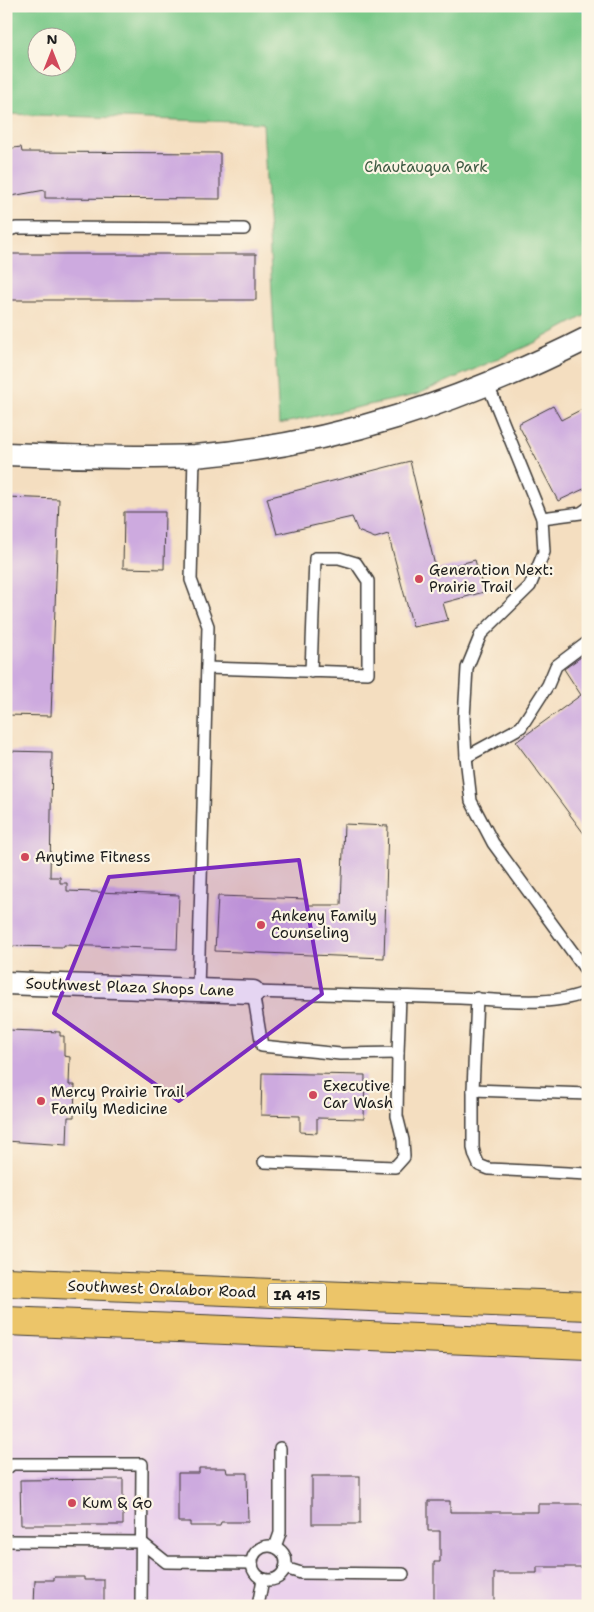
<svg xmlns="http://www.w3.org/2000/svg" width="594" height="1612" font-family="'Shantell Sans',sans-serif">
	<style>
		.built { fill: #ead1ec }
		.green { fill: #7ac989; stroke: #4b7252; fill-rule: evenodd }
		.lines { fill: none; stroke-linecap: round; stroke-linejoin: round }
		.stream { stroke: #61b9de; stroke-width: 5.5 }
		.building { fill: #cdaadf }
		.lane-casing { stroke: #3c3935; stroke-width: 14 }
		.street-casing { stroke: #3c3935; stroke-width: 25 }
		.primary-casing { stroke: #3c3935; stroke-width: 30 }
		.lane { stroke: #fff; stroke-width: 11 }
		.street { stroke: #fff; stroke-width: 22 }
		.primary { stroke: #ecc569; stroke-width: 28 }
		.marked { fill: #7b2cbf; fill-opacity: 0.2; stroke: #7b2cbf; stroke-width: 4; stroke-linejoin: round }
		.poi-dot { fill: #d1495b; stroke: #fcf5e5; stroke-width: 2 }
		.labels { text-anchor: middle; stroke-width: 4.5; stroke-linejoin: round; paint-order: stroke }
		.shield { fill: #fcf5e5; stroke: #5f5d58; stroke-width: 1 }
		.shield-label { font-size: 14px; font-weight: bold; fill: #1c1c1c }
		.park-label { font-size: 15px; fill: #3d5942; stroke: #fcf5e5 }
		.poi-label { font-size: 15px; fill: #1c1c1c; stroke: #fcf5e5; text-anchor: start }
		.street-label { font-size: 15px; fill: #1c1c1c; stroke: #fcf5e5 }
	</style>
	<rect width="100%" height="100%" fill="#fcf5e5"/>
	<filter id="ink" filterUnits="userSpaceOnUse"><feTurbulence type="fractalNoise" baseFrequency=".02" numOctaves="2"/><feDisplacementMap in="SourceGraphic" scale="10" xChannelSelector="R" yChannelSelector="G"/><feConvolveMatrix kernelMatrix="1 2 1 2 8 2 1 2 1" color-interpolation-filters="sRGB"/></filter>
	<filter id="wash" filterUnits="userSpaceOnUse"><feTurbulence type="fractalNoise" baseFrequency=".0096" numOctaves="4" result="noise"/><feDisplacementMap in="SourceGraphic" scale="20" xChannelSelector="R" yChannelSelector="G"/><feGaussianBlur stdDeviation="1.12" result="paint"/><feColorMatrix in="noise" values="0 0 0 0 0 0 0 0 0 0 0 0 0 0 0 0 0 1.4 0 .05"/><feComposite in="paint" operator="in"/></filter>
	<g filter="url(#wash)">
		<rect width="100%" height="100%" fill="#f4dec0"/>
		<path class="built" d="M 6,1282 L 588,1306 L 588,1606 L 6,1606 Z"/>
		<path class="green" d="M 6,6 L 588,6 L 588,314 L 534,343 L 416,395 L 279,424 L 263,123 L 6,114 ZM 38,38 L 68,38 L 68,68 L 38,68 Z"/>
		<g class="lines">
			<path class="stream" d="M 577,6 L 588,10"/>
		</g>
		<g id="blocks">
			<g class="building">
				<path d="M 21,147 L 22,152 L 220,153 L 220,199 L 45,198 L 45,190 L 6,197 L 6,149 Z"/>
				<rect x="6" y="254" width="250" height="46"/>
				<path d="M 553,406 L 561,420 L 588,406 L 588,487 L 558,501 L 518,424 Z"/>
				<path d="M 410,461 L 436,570 L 475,560 L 484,592 L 443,603 L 448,620 L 413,627 L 388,534 L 375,538 L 358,531 L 352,517 L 277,534 L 267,498 Z"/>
				<path d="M 6,497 L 59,499 L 51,716 L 6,715 Z"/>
				<path d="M 124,512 L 165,512 L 164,569 L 123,568 Z"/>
				<path d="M 588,652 L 588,839 L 516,742 L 581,695 L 564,669 Z"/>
				<path d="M 6,751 L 52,752 L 50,877 L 60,877 L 60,883 L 67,883 L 67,891 L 179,895 L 177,949 L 64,945 L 64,947 L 6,946 Z"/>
				<path d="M 344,824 L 388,826 L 384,958 L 215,951 L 218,896 L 307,899 L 307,905 L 341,905 Z"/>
				<path d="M 9,1030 L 60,1032 L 60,1036 L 64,1036 L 64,1056 L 70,1057 L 69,1085 L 75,1085 L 74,1117 L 68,1117 L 67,1145 L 6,1141 L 6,1056 L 8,1056 Z"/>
				<path d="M 262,1073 L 365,1075 L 364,1119 L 317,1118 L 317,1133 L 300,1132 L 300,1116 L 261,1115 Z"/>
				<path d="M 199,1468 L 226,1468 L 227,1473 L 247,1473 L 248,1522 L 221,1522 L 220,1526 L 190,1526 L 190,1522 L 178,1522 L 178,1473 L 199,1473 Z"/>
				<rect x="312" y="1476" width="48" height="48"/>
				<path d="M 123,1479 L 123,1525 L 21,1525 L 20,1480 Z"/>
				<path d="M 428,1501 L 450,1501 L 450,1512 L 538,1512 L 538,1504 L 588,1504 L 588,1567 L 537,1567 L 537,1573 L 494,1573 L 494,1606 L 434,1606 L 434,1562 L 440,1562 L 440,1531 L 428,1531 Z"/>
				<path d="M 54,1577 L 84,1577 L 84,1580 L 104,1580 L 104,1606 L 34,1606 L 35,1580 L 54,1580 Z"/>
			</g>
		</g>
	</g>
	<g filter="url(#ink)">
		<use href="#blocks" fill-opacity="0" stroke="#3c3935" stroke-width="1"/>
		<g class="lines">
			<defs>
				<g id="lane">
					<path d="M 6,231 L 16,228 L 40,228 L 244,229"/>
					<path d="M 488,385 L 542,518 L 544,552 L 530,586 L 481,634 L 467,668 L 464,718 L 466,757 L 471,801 L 493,843 L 588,973"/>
					<path d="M 194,456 L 191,580 L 208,626 L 198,990"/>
					<path d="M 542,518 L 581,513 L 588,508"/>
					<path d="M 207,668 L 368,673 L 368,581 L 356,563 L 339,558 L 315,558 L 311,672"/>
					<path d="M 466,757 L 521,727 L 548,685 L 556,666 L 588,642"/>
					<path d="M 400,996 L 398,1053 L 340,1054 L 262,1046 L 253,992 C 322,994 391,996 460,998 C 497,999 555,1008 588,991"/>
					<path d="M 477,998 L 473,1090 L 588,1094"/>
					<path d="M 473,1090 L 473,1148 L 475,1156 L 479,1165 L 489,1169 L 588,1174"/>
					<path d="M 264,1162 L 395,1167 L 404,1157 L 403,1140 L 397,1116 L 398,1053"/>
					<path d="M 6,1469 L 12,1464 L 142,1464 L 141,1606"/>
					<path d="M 6,1541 L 141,1542 L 166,1562 L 252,1563"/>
					<circle cx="269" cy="1563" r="17"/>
					<path d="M 275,1547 L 280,1533 L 280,1448"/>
					<path d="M 285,1568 L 301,1573 L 403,1574"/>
					<path d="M 258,1606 L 263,1579"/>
				</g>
				<g id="street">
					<path d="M 6,454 C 49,456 92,457 135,457 C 155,457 175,457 195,456 C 336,445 463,401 588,338"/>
					<path d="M 6,983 L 253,992"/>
				</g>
				<g id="primary">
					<path d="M 6,1282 L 588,1306"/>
					<path d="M 6,1321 L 588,1345"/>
				</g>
			</defs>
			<use href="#lane" class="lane-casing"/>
			<use href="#street" class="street-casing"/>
			<use href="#primary" class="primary-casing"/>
			<use href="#lane" class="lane"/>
			<use href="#street" class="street"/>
			<use href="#primary" class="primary"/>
		</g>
	</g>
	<path class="marked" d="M 299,860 L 322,994 L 179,1101 L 54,1013 L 109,877 Z"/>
	<g class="poi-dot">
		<circle cx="419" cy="579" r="5"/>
		<circle cx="25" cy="857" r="5"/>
		<circle cx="261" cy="925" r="5"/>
		<circle cx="313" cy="1095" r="5"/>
		<circle cx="41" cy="1101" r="5"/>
		<circle cx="72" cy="1503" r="5"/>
	</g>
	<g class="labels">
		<rect class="shield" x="268" y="1283.5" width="58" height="23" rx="4"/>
		<g class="shield-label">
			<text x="297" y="1300">IA 415</text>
		</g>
		<g class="park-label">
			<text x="426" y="172">Chautauqua Park</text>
		</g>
		<g class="poi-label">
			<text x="429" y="575">Generation Next:<tspan x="429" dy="17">Prairie Trail</tspan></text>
			<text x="35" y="862">Anytime Fitness</text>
			<text x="271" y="921">Ankeny Family<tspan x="271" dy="17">Counseling</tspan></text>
			<text x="323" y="1091">Executive<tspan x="323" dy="17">Car Wash</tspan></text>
			<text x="51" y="1097">Mercy Prairie Trail<tspan x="51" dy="17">Family Medicine</tspan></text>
			<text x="82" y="1508">Kum &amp; Go</text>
		</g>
		<g class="street-label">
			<text transform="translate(130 987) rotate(2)" y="5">Southwest Plaza Shops Lane</text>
			<text transform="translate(162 1289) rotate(2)" y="5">Southwest Oralabor Road</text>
		</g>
	</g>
	<rect width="594" height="1612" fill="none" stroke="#fcf5e5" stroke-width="25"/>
	<g transform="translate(52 52)"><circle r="24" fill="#fcf5e5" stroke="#a29e95"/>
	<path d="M0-4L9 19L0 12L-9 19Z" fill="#d1495b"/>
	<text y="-8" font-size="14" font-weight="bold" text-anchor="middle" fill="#1c1c1c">N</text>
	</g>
</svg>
